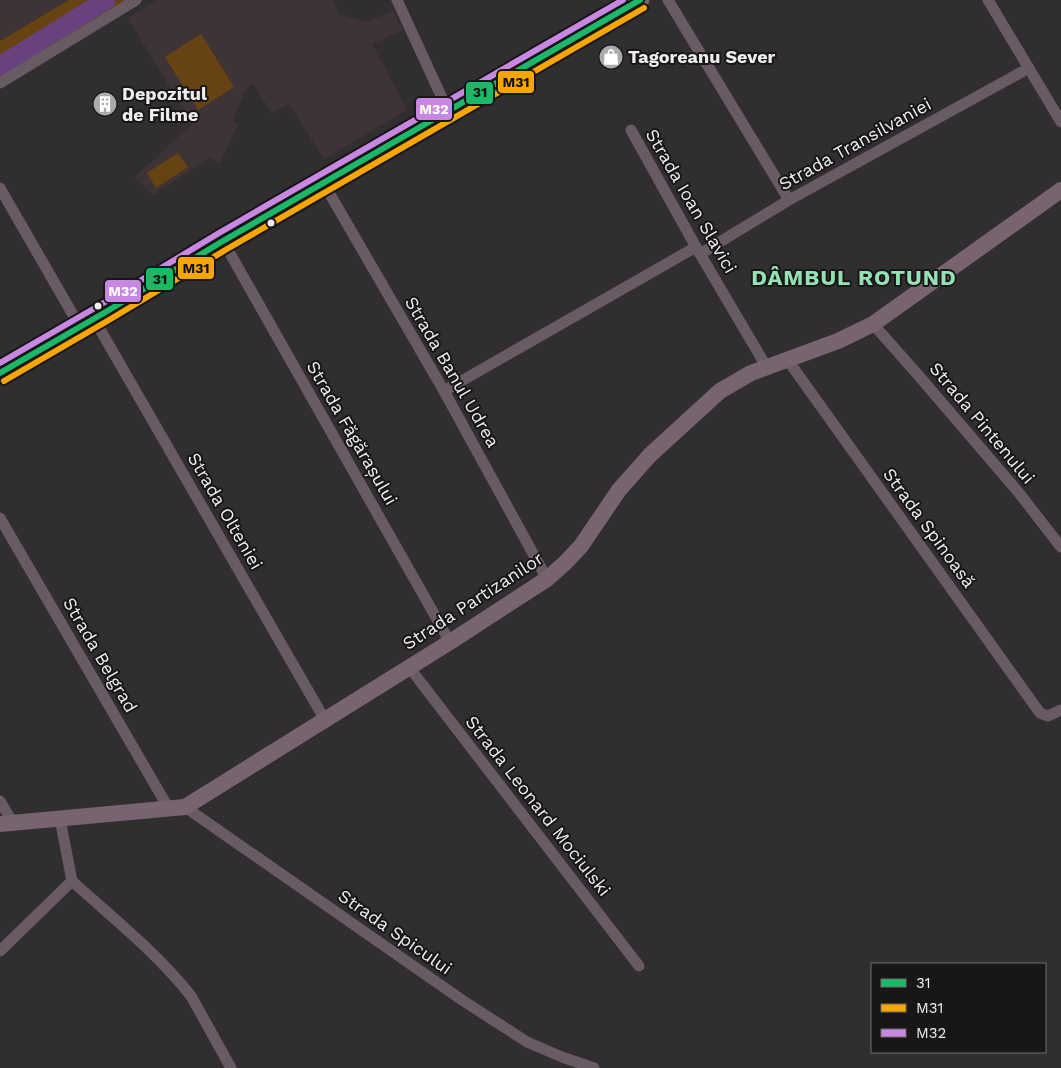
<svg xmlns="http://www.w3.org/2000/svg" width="1061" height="1068" font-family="'Work Sans',sans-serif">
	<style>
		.built { fill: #3f3435 }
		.green { fill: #674313 }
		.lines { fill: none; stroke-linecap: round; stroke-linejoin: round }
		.river { stroke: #68427e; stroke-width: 19 }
		.street { stroke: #695b64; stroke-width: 11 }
		.secondary { stroke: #776470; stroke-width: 16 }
		.primary { stroke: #74626e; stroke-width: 19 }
		.bus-1-casing { stroke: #181616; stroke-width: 10 }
		.bus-2-casing { stroke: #181616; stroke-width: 10 }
		.bus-3-casing { stroke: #181616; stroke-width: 10 }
		.bus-1 { stroke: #1ab867; stroke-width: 6 }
		.bus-2 { stroke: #f7a600; stroke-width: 6 }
		.bus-3 { stroke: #c787e3; stroke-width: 6 }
		.bus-dot { fill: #efecec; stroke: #181616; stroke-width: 2 }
		.labels { text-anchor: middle; stroke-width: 4; stroke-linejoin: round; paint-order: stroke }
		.poi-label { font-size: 18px; font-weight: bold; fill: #efecec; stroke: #181616; text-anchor: start }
		.street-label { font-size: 18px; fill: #efecec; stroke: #181616 }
		.district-label { font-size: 22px; font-weight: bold; letter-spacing: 1px; fill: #94e1b3; stroke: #181616 }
		.line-badge { stroke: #181616; stroke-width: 2 }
		.badge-label { font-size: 14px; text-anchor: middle; font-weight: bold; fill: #fff }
		.pale-badge-label { font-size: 14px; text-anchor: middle; font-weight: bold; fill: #111 }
	</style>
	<rect width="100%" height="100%" fill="#312e2f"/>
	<g class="built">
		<path d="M 0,0 L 69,0 L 0,41 Z"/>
		<path d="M 156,0 L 333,0 L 339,14 L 366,22 L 393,11 L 403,30 L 372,44 L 407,110 L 324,159 L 289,104 L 272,113 L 253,84 L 245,90 L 233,121 L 238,124 L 220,164 L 210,157 L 153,195 L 135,177 L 192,124 L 128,18 Z"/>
	</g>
	<g class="green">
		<path d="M 69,0 L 129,0 L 0,77 L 0,41 Z"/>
		<path d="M 201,34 L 234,87 L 198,110 L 165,57 Z"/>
		<path d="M 178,153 L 188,167 L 156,188 L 147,173 Z"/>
	</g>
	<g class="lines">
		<path class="river" d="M 0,66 L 106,0"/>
		<g class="street">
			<path d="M 397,0 L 448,111"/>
			<path d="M 668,0 L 789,200"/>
			<path d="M 988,0 L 1061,122"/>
			<path d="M 0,83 L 136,0"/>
			<path d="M 631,130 L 696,247 L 766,366"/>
			<path d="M 324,184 L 444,391 L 547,579"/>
			<path d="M 0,188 L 80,327"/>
			<path d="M 223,241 L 450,642"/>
			<path d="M 700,254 L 789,200 L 1029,68"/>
			<path d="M 94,319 L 325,720"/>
			<path d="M 873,324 L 919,376 L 1019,493 L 1061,547"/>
			<path d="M 787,359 L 1040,713 L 1048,716 L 1061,710"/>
			<path d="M 444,391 L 696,247"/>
			<path d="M 0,518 L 169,809"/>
			<path d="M 409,667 L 639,966"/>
			<path d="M 0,801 L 13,823"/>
			<path d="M 185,807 L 462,1000 L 527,1042 L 562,1057 L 594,1068"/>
			<path d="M 72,881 C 113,918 157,953 191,996 L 231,1068"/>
			<path d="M 0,951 L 72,881 L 60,819"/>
		</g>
		<path class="secondary" d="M 0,824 L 185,807 L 450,642 L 547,579 L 565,563 L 581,546 L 619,490 L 650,455 L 720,391 L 751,373 L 838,341 L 873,324 L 1061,190"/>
		<path class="primary" d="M 0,373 L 104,313 L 223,241 L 324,184 L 640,0"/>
		<defs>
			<path id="bus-1" d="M 0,373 L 104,313 L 223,241 L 640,0"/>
			<path id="bus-2" d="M 4,381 L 109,320 L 227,249 L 644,8"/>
			<path id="bus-3" d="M 0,363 L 100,305 L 219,233 L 623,0"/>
		</defs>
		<use href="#bus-1" class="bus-1-casing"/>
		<use href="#bus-2" class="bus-2-casing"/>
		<use href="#bus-3" class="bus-3-casing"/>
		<use href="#bus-1" class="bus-1"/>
		<use href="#bus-2" class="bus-2"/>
		<use href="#bus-3" class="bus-3"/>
	</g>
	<defs>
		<symbol id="shop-disc" viewBox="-11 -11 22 22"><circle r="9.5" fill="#acaaaa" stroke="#181616"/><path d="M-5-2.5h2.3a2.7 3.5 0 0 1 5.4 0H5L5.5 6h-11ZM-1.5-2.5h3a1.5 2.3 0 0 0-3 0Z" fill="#fff"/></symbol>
		<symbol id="building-disc" viewBox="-11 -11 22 22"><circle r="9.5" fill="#acaaaa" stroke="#181616"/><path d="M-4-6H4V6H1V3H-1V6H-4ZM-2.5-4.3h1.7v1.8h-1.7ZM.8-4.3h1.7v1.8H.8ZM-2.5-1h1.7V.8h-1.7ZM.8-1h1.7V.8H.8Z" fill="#fff"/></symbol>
	</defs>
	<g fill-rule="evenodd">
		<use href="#shop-disc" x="597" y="43" width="28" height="28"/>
		<use href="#building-disc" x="91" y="90" width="28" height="28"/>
	</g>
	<g class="bus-dot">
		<circle cx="271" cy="223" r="4.5"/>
		<circle cx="98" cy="306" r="4.5"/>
	</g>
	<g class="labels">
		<g class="poi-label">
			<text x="628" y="63">Tagoreanu Sever</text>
			<text x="122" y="100">Depozitul<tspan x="122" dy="21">de Filme</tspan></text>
		</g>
		<g class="street-label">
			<text transform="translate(855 144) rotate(-29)" y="6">Strada Transilvaniei</text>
			<text transform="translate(691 201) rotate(60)" y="6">Strada Ioan Slavici</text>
			<text transform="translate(452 372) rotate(60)" y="6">Strada Banul Udrea</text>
			<text transform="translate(982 423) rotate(50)" y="6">Strada Pintenului</text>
			<text transform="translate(352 433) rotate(60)" y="6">Strada Făgărașului</text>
			<text transform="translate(225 511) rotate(60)" y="6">Strada Olteniei</text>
			<text transform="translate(929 528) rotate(54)" y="6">Strada Spinoasă</text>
			<text transform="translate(473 601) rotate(-33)" y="6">Strada Partizanilor</text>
			<text transform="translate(100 655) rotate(60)" y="6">Strada Belgrad</text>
			<text transform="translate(538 806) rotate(52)" y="6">Strada Leonard Mociulski</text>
			<text transform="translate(395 932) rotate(35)" y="6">Strada Spicului</text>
		</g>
		<g class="district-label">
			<text x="854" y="285">DÂMBUL ROTUND</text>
		</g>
	</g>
	<g class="line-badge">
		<rect x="497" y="70" width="38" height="24" rx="5" fill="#f7a600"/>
		<rect x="465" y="81" width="29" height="24" rx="5" fill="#1ab867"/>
		<rect x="415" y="97" width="38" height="24" rx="5" fill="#c787e3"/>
		<rect x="177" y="256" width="38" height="24" rx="5" fill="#f7a600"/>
		<rect x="145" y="267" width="29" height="24" rx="5" fill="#1ab867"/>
		<rect x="104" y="279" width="38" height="24" rx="5" fill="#c787e3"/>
	</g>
	<g class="badge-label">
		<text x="434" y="114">M32</text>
		<text x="123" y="296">M32</text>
	</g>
	<g class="pale-badge-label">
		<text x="516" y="87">M31</text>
		<text x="480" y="97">31</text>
		<text x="196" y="273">M31</text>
		<text x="160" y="284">31</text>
	</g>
	<rect x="871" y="963" width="175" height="90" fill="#181616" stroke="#6e6c6c"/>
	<rect x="881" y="979" width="25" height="8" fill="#1ab867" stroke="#6e6c6c"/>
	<text x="916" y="988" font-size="15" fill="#efecec">31</text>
	<rect x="881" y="1004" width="25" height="8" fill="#f7a600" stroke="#6e6c6c"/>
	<text x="916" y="1013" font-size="15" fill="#efecec">M31</text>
	<rect x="881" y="1029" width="25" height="8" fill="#c787e3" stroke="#6e6c6c"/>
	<text x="916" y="1038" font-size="15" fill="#efecec">M32</text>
</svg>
